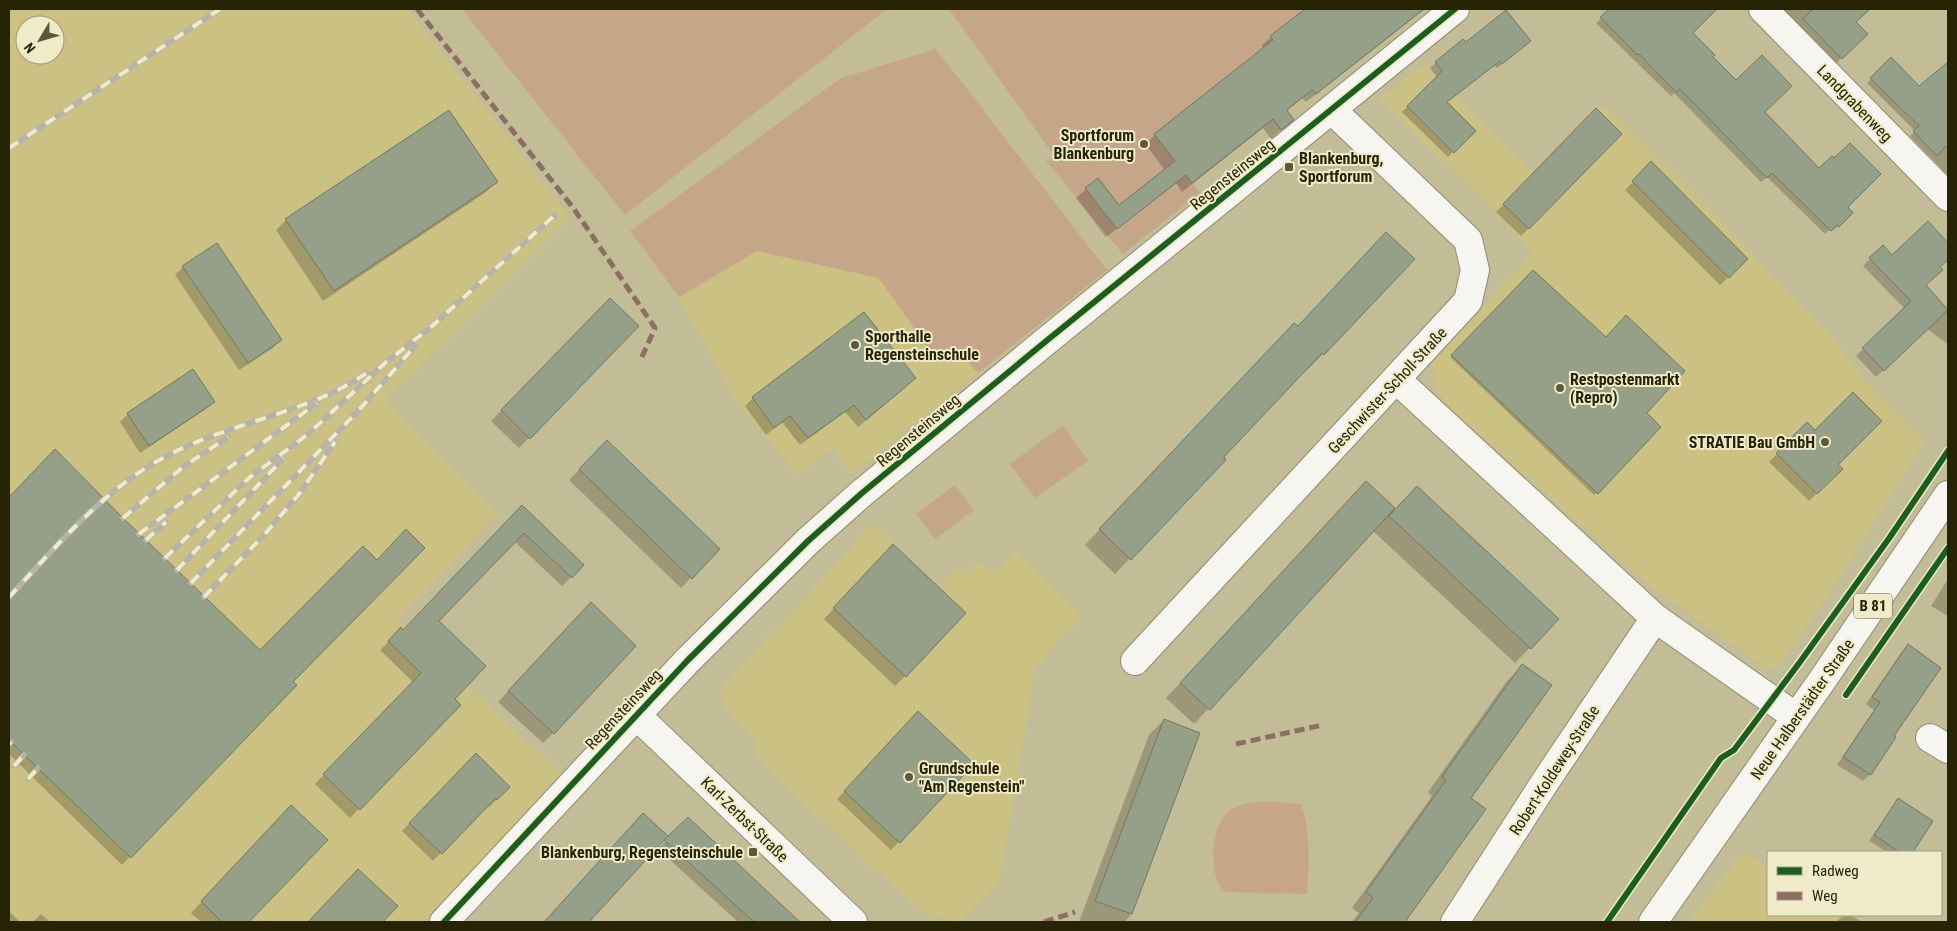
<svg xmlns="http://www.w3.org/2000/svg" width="1957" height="931" font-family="'Roboto Condensed',sans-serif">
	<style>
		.built { fill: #cac183; fill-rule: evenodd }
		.green { fill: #c6a689 }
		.shadow { fill: #0003 }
		.building { fill: #96a088; stroke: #6b7a62 }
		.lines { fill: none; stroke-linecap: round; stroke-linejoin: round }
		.minor-casing { stroke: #908c6d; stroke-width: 30 }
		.major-casing { stroke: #908c6d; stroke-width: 30 }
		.minor { stroke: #f6f5ef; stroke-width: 28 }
		.major { stroke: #f6f5ef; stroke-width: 28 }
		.rail-casing { stroke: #b6b4aa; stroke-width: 5.5 }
		.rail { stroke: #efebc8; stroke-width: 4; stroke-dasharray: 11; stroke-linecap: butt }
		.quiet { stroke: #8d6e63; stroke-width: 5; stroke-dasharray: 10 5; stroke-linecap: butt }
		.cycleway-casing { stroke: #efebc8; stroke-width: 9 }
		.cycleway { stroke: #1b5e20; stroke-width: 6 }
		.poi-dot { fill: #5d5938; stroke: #efebc8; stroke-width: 2 }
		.labels { text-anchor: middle; stroke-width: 4; stroke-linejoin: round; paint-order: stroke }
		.shield { fill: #efebc8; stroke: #635f40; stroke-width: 1 }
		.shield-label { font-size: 15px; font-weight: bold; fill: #272305 }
		.street-label { font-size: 16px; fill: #272305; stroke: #efebc8 }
		.poi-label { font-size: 16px; font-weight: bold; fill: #272305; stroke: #efebc8; text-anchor: start }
	</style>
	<rect width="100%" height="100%" fill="#c2bd96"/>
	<g class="built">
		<path d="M 9,9 L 407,9 L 570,217 L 386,400 L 498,515 L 397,620 L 563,775 L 425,922 L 9,922 ZM 25,25 L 55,25 L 55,55 L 25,55 Z"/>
		<path d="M 1424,64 L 1536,175 L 1606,105 L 1832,337 L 1866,382 L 1925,440 L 1846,567 L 1781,663 L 1770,671 L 1650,586 L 1452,410 L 1435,388 L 1433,362 L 1532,253 L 1505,222 L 1379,99 Z"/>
		<path d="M 757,251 L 879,278 L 935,358 L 959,352 L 978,373 L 851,474 L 832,448 L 798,474 L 739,407 L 679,297 Z"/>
		<path d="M 873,523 L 938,586 L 956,567 L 965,576 L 980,562 L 994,572 L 1016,550 L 1082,616 L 1035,668 L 999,883 L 960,922 L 949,922 L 939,913 L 932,921 L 806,806 L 753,752 L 759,744 L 727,711 L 720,690 Z"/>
		<path d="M 1743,852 L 1768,867 L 1768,915 L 1852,915 L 1864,922 L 1688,922 Z"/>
	</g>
	<g class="green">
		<path d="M 462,9 L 887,9 L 625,215 Z"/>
		<path d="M 949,9 L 1424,9 L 1316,94 L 1312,90 L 1287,110 L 1294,120 L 1281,130 L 1273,120 L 1193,183 L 1200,193 L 1123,254 L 1046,161 L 1055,157 Z"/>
		<path d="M 936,49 L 1107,270 L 978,373 L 959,352 L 935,358 L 879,278 L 757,251 L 679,297 L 630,231 L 841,78 Z"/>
		<path d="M 1063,425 L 1088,461 L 1035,498 L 1010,464 Z"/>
		<path d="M 955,485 L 974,510 L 935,539 L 916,514 Z"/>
		<path d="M 1262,801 L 1301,804 C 1311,833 1309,863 1307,894 L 1225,892 C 1223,889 1219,886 1218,883 C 1210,865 1212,825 1228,812 C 1238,804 1251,803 1262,801 Z"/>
	</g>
	<g class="shadow">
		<path d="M 1307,9 L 1425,9 L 1306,102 L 1302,98 L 1286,111 L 1292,120 L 1271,139 L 1263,128 L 1182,192 L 1176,183 L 1106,237 L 1076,198 L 1097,180 L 1118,206 L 1165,170 L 1145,144 L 1155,135 L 1264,49 L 1261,46 L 1271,37 Z"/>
		<path d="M 1611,9 L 1622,9 L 1639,27 L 1658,9 L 1713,9 L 1714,10 L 1691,33 L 1764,112 L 1851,213 L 1833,231 L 1831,228 L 1825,234 L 1767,177 L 1761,182 L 1674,93 L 1671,96 L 1596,23 Z"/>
		<path d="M 1783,9 L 1868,9 L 1854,22 L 1866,34 L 1836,63 Z"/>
		<path d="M 1463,41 L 1465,44 L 1524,46 L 1497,68 L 1494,65 L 1446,103 L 1474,131 L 1448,157 L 1402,112 L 1437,77 L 1430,68 Z"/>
		<path d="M 1891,59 L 1919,88 L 1948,64 L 1948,175 L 1910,136 L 1915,131 L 1867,83 Z"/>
		<path d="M 1596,110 L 1621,134 L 1521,236 L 1496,212 Z"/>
		<path d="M 1651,163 L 1747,259 L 1720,285 L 1625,190 Z"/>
		<path d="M 496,182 L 486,192 L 323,301 L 276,230 L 286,220 Z"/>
		<path d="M 1928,223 L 1948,245 L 1948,258 L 1924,285 L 1948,311 L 1948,344 L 1927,329 L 1876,377 L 1856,356 L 1905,309 L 1863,266 L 1870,259 L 1892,257 Z"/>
		<path d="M 1413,259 L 1323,354 L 1308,369 L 1306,368 L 1222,457 L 1224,460 L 1115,574 L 1085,545 L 1280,340 Z"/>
		<path d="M 183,267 L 280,340 L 273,348 L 239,370 L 175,275 Z"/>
		<path d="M 1533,272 L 1645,413 L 1660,427 L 1594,495 L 1450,357 Z"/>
		<path d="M 610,300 L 638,326 L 519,448 L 491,421 Z"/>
		<path d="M 907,386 L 858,427 L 845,412 L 800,445 L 782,422 L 766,435 L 745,406 L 753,398 Z"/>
		<path d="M 213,401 L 206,409 L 140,453 L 120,422 L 128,414 Z"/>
		<path d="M 1807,424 L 1841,469 L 1809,501 L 1769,462 Z"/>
		<path d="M 607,441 L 718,549 L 681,588 L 569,480 Z"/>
		<path d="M 55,451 L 122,519 L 295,685 L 122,865 L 9,754 L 9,499 Z"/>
		<path d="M 1366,483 L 1395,510 L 1558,619 L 1515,663 L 1373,531 L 1194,724 L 1166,698 Z"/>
		<path d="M 513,516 L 583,565 L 562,586 L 514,541 L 437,621 L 453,699 L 460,705 L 350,818 L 315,784 L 413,682 L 380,650 L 401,629 L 403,631 Z"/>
		<path d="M 883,556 L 905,676 L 895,686 L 824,619 Z"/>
		<path d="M 1948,579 L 1948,616 L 1931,606 Z"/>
		<path d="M 580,614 L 553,733 L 543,743 L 498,702 Z"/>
		<path d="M 1908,646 L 1892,736 L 1894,738 L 1870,775 L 1863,781 L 1837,765 L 1874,710 L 1866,704 L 1901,653 Z"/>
		<path d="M 1522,666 L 1469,798 L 1404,921 L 1406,922 L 1352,922 L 1359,913 L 1352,908 L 1432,796 L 1428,792 L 1507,681 Z"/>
		<path d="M 1164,720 L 1198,733 L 1131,914 L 1125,922 L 1079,922 L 1149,735 Z"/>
		<path d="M 910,721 L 972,764 L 891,850 L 837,799 Z"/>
		<path d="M 476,755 L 509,787 L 489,807 L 487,805 L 433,861 L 402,831 Z"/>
		<path d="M 1898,799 L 1932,821 L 1911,852 L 1887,852 L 1869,841 Z"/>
		<path d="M 281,818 L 326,840 L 248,922 L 201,922 L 191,913 Z"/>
		<path d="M 688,818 L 798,922 L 738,922 L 658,849 Z"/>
		<path d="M 347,881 L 396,906 L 381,922 L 309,922 Z"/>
		<path d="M 9,911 L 20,922 L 9,922 Z"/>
		<path d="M 41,914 L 50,922 L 33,922 Z"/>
		<path d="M 1844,915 L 1850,915 L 1862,922 L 1836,922 Z"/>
	</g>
	<g class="building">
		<path d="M 1305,9 L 1424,9 L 1316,94 L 1312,90 L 1287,110 L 1294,120 L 1281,130 L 1273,119 L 1192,183 L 1186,175 L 1117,229 L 1085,188 L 1098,178 L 1119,205 L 1175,161 L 1154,134 L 1273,40 L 1270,36 Z"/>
		<path d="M 1609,9 L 1717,9 L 1693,33 L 1715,55 L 1713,57 L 1736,80 L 1762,55 L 1792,86 L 1765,112 L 1819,168 L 1832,156 L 1834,158 L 1850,143 L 1881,174 L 1848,207 L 1853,213 L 1839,227 L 1837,225 L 1831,231 L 1772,173 L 1767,178 L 1680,89 L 1676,92 L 1639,54 L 1637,55 L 1600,17 Z"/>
		<path d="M 1813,9 L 1870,9 L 1856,22 L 1868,34 L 1842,59 L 1803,19 Z"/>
		<path d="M 1506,10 L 1531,41 L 1502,64 L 1500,61 L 1447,102 L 1476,131 L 1454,153 L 1407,106 L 1442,71 L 1435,62 L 1463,39 L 1466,42 Z"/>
		<path d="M 1891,57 L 1919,86 L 1948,62 L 1948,144 L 1937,156 L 1913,131 L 1919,126 L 1870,78 Z"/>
		<path d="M 1596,108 L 1622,134 L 1529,229 L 1503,204 Z"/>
		<path d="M 449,110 L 498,182 L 334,291 L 285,219 Z"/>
		<path d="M 1651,161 L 1748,259 L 1729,278 L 1632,181 Z"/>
		<path d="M 1928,221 L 1948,243 L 1948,260 L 1940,267 L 1943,270 L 1926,285 L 1948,310 L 1884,371 L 1862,348 L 1911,301 L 1869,258 L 1883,245 L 1892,255 Z"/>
		<path d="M 1386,232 L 1415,259 L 1324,355 L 1322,353 L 1224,457 L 1226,460 L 1131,560 L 1099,529 L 1294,323 L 1298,326 Z"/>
		<path d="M 217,243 L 282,340 L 248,363 L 182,266 Z"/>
		<path d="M 1533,270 L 1606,337 L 1626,315 L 1685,371 L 1647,413 L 1661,427 L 1598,494 L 1451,355 Z"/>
		<path d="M 610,298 L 639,326 L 530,439 L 501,410 Z"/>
		<path d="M 864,312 L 916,378 L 866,420 L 854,405 L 808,438 L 790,416 L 774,428 L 752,397 Z"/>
		<path d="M 193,369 L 215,402 L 149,446 L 127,413 Z"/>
		<path d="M 1853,392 L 1882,421 L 1838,465 L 1843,469 L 1817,494 L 1776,453 L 1807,422 L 1815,430 Z"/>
		<path d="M 607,440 L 720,549 L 692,579 L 579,469 Z"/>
		<path d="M 55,449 L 123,518 L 260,650 L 363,546 L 377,560 L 406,529 L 425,548 L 293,682 L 297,685 L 131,858 L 9,740 L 9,497 Z"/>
		<path d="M 1366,481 L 1395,508 L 1210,710 L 1180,683 Z"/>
		<path d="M 1417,486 L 1559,619 L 1531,649 L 1389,516 Z"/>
		<path d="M 522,505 L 584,565 L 572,578 L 524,533 L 439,621 L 486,666 L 455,699 L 461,705 L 360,810 L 323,774 L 421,673 L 388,641 L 401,627 L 403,630 Z"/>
		<path d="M 893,544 L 966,613 L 906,677 L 833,608 Z"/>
		<path d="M 591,602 L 636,646 L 554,734 L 508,691 Z"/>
		<path d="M 1908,644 L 1941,668 L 1894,736 L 1896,737 L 1871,775 L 1843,757 L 1880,702 L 1872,697 Z"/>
		<path d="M 1522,664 L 1552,685 L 1471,798 L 1486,809 L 1405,922 L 1355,922 L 1373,898 L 1366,892 L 1446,780 L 1442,777 Z"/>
		<path d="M 918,711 L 974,764 L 900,843 L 844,791 Z"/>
		<path d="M 1164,719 L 1200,733 L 1132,914 L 1095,901 Z"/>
		<path d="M 476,753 L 510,787 L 497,800 L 496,798 L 442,854 L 409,823 Z"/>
		<path d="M 1898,798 L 1933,821 L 1913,852 L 1899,852 L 1874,835 Z"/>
		<path d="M 291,805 L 328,840 L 249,922 L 222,922 L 201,901 Z"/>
		<path d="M 643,813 L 668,836 L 589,922 L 544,922 Z"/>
		<path d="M 688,817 L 708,836 L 800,922 L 754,922 L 664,840 Z"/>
		<path d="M 358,869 L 398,906 L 383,922 L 308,922 Z"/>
	</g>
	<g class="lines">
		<defs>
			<g id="minor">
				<path d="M 1763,9 L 1948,197"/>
				<path d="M 1397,380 L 1655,618 L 1796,717"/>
				<path d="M 1135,661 L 1468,301 L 1475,270 L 1468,240 L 1332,110"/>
				<path d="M 636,715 L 853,922"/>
				<path d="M 1930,738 L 1948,749"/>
				<path d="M 444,922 L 687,661 L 808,541 L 862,493 L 1045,342 L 1455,9"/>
				<path d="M 1455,922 L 1547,779 L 1655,618"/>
			</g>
			<path id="major" d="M 1653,922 L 1823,679 L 1948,495"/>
		</defs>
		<use href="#minor" class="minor-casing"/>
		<use href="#major" class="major-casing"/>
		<use href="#minor" class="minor"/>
		<use href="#major" class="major"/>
		<defs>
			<g id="rail">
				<path d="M 9,148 L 220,9"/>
				<path d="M 123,518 L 183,467 L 228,437"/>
				<path d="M 139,534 L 317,403"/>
				<path d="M 146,540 L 166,522"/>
				<path d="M 165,558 L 250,477 L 307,435 L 385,363 L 431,327 L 555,215"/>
				<path d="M 177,570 L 284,458"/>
				<path d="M 191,583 L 359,410 L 415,346"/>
				<path d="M 9,597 C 55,548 101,492 161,459 C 215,429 278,418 334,392 C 346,386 357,379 367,373"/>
				<path d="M 204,597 L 265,534 L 299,494 L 335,442"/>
				<path d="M 9,744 L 11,742"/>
				<path d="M 14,766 L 24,755"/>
				<path d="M 28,779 L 38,768"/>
			</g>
		</defs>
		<use href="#rail" class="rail-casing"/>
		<use href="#rail" class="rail"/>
		<g class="quiet">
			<path d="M 417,9 L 574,209 L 655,328 L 641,359"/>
			<path d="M 1236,744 L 1323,725"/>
			<path d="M 1044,922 L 1075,912"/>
		</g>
		<defs>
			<g id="cycleway">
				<path d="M 1846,695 L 1948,548"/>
				<path d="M 444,922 L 687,661 L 808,541 L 862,493 L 1045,342 L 1455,9"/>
				<path d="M 1607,922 L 1721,758 L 1734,750 L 1800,662 L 1890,537 L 1948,451"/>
			</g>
		</defs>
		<use href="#cycleway" class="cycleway-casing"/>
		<use href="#cycleway" class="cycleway"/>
	</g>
	<g class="poi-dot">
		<circle cx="1144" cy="144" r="5"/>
		<rect x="1284" y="162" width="10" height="10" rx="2.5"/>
		<circle cx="855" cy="345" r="5"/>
		<circle cx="1560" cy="388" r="5"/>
		<circle cx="1825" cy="442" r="5"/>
		<circle cx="909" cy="777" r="5"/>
		<rect x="748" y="847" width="10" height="10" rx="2.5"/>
	</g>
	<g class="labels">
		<rect class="shield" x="1854" y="593.5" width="38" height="25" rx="4"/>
		<g class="shield-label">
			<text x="1873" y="611">B 81</text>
		</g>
		<g class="street-label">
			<text transform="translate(1855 103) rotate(46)" y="6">Landgrabenweg</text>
			<text transform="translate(1232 174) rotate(-39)" y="6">Regensteinsweg</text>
			<text transform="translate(1387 390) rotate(-47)" y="6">Geschwister-Scholl-Straße</text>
			<text transform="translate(918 430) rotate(-40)" y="6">Regensteinsweg</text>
			<text transform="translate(623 709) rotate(-47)" y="6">Regensteinsweg</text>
			<text transform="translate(1802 709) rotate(-55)" y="6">Neue Halberstädter Straße</text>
			<text transform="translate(1554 770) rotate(-57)" y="6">Robert-Koldewey-Straße</text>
			<text transform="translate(745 819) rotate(44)" y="6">Karl-Zerbst-Straße</text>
		</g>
		<g class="poi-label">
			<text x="1134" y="141" text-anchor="end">Sportforum<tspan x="1134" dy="18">Blankenburg</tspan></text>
			<text x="1299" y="164">Blankenburg,<tspan x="1299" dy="18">Sportforum</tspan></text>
			<text x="865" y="342">Sporthalle<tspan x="865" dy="18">Regensteinschule</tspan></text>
			<text x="1570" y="385">Restpostenmarkt<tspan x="1570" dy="18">(Repro)</tspan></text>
			<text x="1815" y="448" text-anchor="end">STRATIE Bau GmbH</text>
			<text x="919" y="774">Grundschule<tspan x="919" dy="18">"Am Regenstein"</tspan></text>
			<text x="743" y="858" text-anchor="end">Blankenburg, Regensteinschule</text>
		</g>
	</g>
	<rect width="1957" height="931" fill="none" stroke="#272305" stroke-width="20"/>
	<rect x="1767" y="851" width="175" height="65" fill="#efebc8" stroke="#9f9b7a"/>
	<rect x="1777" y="867" width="25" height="8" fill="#1b5e20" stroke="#9f9b7a"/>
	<text x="1812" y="876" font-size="15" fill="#272305">Radweg</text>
	<rect x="1777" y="892" width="25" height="8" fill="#8d6e63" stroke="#9f9b7a"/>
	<text x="1812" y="901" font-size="15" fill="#272305">Weg</text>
	<g transform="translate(40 40) rotate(232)"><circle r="24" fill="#efebc8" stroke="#9f9b7a"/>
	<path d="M0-4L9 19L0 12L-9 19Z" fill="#5d5938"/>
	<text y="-8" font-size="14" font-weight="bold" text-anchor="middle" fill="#272305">N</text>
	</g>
</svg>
